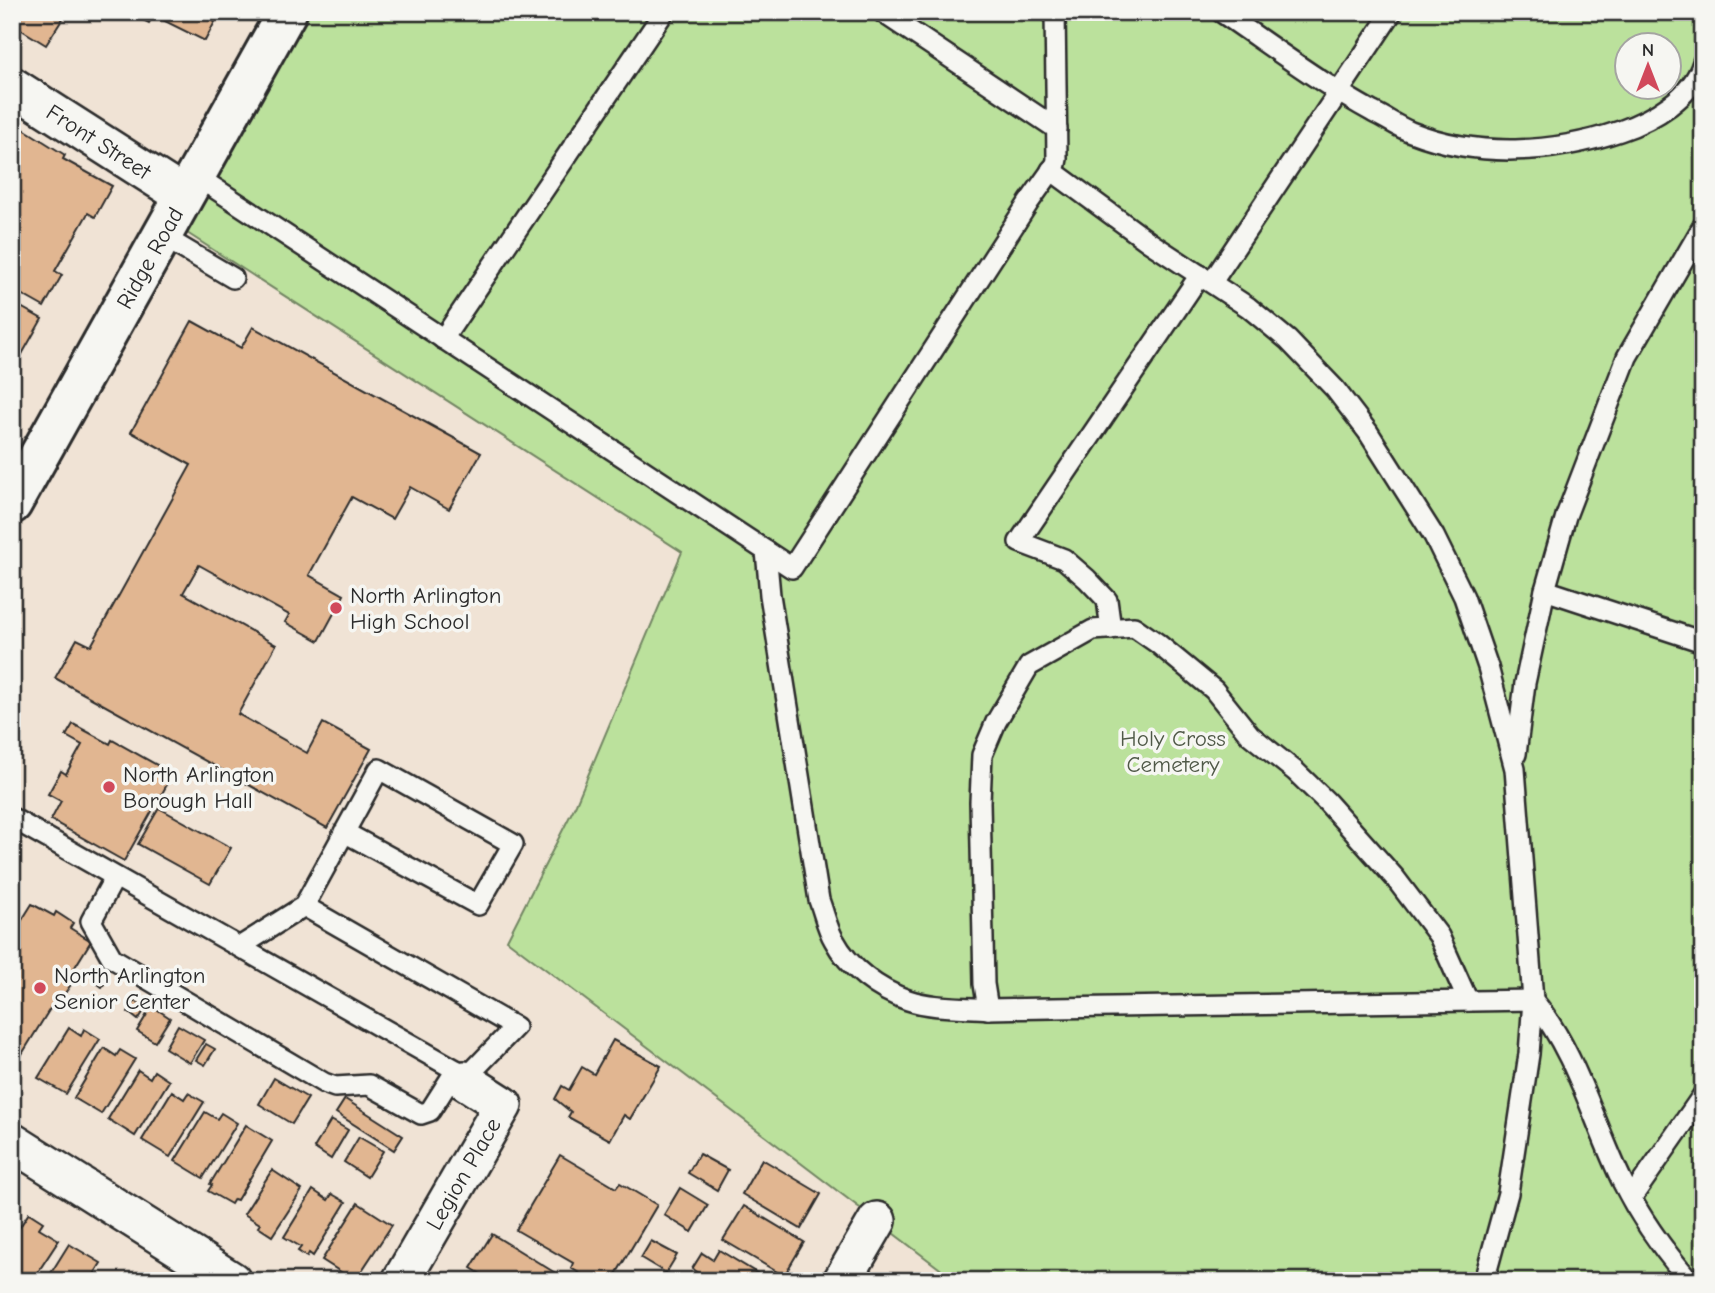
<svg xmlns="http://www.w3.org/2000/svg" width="1715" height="1293" font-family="'Comic Neue',sans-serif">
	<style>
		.green { fill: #bbe19c; stroke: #738664; stroke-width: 2; fill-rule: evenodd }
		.building { fill: #e1b691; stroke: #2b2b2b; stroke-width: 2 }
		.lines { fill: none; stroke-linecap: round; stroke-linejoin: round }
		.lane-casing { stroke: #2b2b2b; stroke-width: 24 }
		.street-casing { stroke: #2b2b2b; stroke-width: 42 }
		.primary-casing { stroke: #2b2b2b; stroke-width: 44 }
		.lane { stroke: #f6f6f2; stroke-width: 19 }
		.street { stroke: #f6f6f2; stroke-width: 37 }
		.primary { stroke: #f6f6f2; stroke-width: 38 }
		.poi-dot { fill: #d1495b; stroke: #f6f6f2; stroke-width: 2.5 }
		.labels { text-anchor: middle; stroke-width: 7; stroke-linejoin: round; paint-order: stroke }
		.street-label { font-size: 23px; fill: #2b2b2b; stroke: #f6f6f2 }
		.poi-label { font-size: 23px; fill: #2b2b2b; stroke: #f6f6f2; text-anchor: start }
		.park-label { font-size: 23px; fill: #4f5847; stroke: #f6f6f2 }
	</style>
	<rect width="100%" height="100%" fill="#f0e3d5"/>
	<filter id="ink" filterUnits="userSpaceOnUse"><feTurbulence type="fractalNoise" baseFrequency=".0143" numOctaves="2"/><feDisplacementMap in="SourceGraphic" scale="14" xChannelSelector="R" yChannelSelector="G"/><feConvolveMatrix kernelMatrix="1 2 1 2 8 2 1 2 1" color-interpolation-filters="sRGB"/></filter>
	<g filter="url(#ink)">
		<path class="green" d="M 287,12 L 1703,12 L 1703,1281 L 956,1281 L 507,940 L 576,804 L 682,552 L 170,222 ZM 1628,46 L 1670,46 L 1670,88 L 1628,88 Z"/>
		<g class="building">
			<path d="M 16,12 L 67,12 L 46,45 L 12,24 L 12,17 Z"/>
			<path d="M 126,12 L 220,12 L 205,41 L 153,15 L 149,23 Z"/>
			<path d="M 19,126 L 65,155 L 63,159 L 112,186 L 95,217 L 88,213 L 55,271 L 62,275 L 44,307 L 12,289 L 12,139 Z"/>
			<path d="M 12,302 L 42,319 L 12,372 Z"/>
			<path d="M 192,321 L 241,348 L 253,327 L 481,453 L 449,509 L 410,487 L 392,519 L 352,497 L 309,575 L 344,595 L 319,641 L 285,622 L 289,615 L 199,565 L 183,593 L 276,645 L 238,714 L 307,753 L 323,723 L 371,749 L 327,828 L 55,678 L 77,639 L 91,646 L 191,465 L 131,432 Z"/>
			<path d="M 73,724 L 110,744 L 112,740 L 173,774 L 124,861 L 51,820 L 61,801 L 48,794 L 61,771 L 66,774 L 82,745 L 66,736 Z"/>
			<path d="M 159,808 L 231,848 L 210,884 L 138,844 Z"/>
			<path d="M 32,904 L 54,916 L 56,912 L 73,923 L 70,928 L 91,941 L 67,980 L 72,983 L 63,996 L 59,994 L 14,1067 L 12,1066 L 12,936 Z"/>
			<path d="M 99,971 L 108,978 L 102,987 L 93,980 Z"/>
			<path d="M 135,1001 L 146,1008 L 138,1020 L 128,1012 Z"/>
			<path d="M 152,1006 L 170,1018 L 155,1042 L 137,1031 Z"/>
			<path d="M 178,1025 L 204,1040 L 190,1063 L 165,1048 Z"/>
			<path d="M 69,1028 L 81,1036 L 84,1029 L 100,1039 L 66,1094 L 38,1078 Z"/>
			<path d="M 613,1040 L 661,1066 L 630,1119 L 624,1115 L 610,1140 L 568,1117 L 571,1112 L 555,1099 L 562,1086 L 569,1090 L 582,1067 L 594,1074 Z"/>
			<path d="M 206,1044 L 215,1049 L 205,1065 L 196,1060 Z"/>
			<path d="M 104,1048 L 116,1056 L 120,1050 L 135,1059 L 101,1114 L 74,1098 Z"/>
			<path d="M 138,1070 L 150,1078 L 154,1071 L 169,1081 L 135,1136 L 108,1119 Z"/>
			<path d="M 274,1078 L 308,1098 L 292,1124 L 259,1104 Z"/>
			<path d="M 172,1091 L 184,1099 L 188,1093 L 204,1102 L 170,1157 L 142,1140 Z"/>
			<path d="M 345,1099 L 403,1136 L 394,1150 L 336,1113 Z"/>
			<path d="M 205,1112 L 217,1119 L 221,1113 L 237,1123 L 203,1178 L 175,1161 Z"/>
			<path d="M 331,1120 L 348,1130 L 331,1159 L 314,1148 Z"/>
			<path d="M 246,1125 L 272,1141 L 237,1200 L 234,1199 L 231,1204 L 208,1191 L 212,1185 L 210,1184 Z"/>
			<path d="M 359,1137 L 383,1151 L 367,1177 L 344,1162 Z"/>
			<path d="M 699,1154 L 728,1170 L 717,1190 L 688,1173 Z"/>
			<path d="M 560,1155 L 616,1188 L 620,1183 L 657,1205 L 612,1281 L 592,1281 L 571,1268 L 573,1263 L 516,1230 Z"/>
			<path d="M 762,1159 L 821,1194 L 801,1229 L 742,1194 Z"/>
			<path d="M 272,1170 L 302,1190 L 272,1236 L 258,1227 L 260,1224 L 244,1214 Z"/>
			<path d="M 680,1188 L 708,1205 L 692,1232 L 664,1215 Z"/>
			<path d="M 313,1190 L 328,1200 L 332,1194 L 346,1202 L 313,1256 L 309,1253 L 307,1257 L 298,1251 L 301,1247 L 284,1237 Z"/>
			<path d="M 358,1203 L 392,1225 L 355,1281 L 322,1260 Z"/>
			<path d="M 744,1206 L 804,1242 L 784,1276 L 723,1240 Z"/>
			<path d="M 29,1213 L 43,1222 L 39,1228 L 59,1240 L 32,1281 L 12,1281 L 12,1239 Z"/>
			<path d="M 492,1234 L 557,1274 L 553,1281 L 492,1281 L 471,1268 Z"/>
			<path d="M 651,1241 L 677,1255 L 666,1273 L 641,1258 Z"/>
			<path d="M 69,1244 L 101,1263 L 90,1281 L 46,1281 Z"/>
			<path d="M 719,1250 L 770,1281 L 702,1281 L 704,1277 L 692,1269 L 702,1253 L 713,1260 Z"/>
		</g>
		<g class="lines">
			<defs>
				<g id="lane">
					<path d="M 882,12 L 1057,129"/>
					<path d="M 1221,12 C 1271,46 1320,83 1373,112 C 1386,118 1398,127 1411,132 C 1478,158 1553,154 1620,131 C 1652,120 1693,97 1703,62"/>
					<path d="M 1051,170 L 1149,242 L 1248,307 L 1288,340 L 1335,389 L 1368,432 L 1434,536 L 1464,597 L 1488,667 L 1515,769 L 1533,1000 L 1529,1054 L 1508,1193 L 1484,1281"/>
					<path d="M 196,176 L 792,568 L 1029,202 L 1056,164 L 1057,159 L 1055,12"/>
					<path d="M 162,236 L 233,278"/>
					<path d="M 1212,282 L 1392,12"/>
					<path d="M 443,339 L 664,12"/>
					<path d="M 766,551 L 770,595 L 819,900 C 824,913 827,928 834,940 C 849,968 878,990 908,1000 C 932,1008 962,1007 988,1009 L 1533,1000 C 1577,1053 1593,1122 1623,1183 C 1641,1219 1664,1251 1690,1281"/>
					<path d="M 1545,590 L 1703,642"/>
					<path d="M 1111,629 L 1107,600 L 1087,579 L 1064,559 L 1019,542 L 1200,275"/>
					<path d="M 1516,754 L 1525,683 L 1545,590 L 1566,516 L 1627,357 L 1703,226"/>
					<path d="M 12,818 L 456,1070 L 464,1080 L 515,1027 L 304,906"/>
					<path d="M 115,877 L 91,921 L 112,958 L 324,1083 L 335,1087 L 369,1085 L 421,1114 L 430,1111 L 456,1070"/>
					<path d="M 241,946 L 304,906 L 379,769 L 513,844 L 478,905 L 344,832"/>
					<path d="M 988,1009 L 984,984 L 980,802 L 982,755 L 996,722 L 1029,666 L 1093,630 L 1134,627 L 1157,643 L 1214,690 L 1250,735 L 1295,771 L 1327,802 L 1395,878 L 1439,936 L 1468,1001"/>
					<path d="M 1632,1197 L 1703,1095"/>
				</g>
				<g id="street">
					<path id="s1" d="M 12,86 L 184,196"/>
					<path d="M 12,1142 L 232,1281"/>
					<path id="s2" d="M 401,1281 L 503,1105 L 464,1080"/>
					<path d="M 842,1281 L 877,1221"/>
				</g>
				<g id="primary">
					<path id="s3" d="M 12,504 L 287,12"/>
				</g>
			</defs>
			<use href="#lane" class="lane-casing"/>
			<use href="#street" class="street-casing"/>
			<use href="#primary" class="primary-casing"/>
			<use href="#lane" class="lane"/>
			<use href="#street" class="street"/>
			<use href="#primary" class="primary"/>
		</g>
	</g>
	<g class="poi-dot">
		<circle cx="336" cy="608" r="7"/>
		<circle cx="109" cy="787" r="7"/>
		<circle cx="40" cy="988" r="7"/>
	</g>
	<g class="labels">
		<g class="street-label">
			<text dy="8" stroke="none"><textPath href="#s1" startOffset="103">Front Street</textPath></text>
			<text dy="8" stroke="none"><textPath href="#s3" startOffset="282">Ridge Road</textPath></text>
			<text dy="8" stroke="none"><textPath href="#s2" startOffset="124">Legion Place</textPath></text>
		</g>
		<g class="poi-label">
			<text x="350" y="603">North Arlington<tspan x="350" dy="26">High School</tspan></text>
			<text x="123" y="782">North Arlington<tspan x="123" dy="26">Borough Hall</tspan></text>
			<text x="54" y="983">North Arlington<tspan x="54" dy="26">Senior Center</tspan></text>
		</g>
		<g class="park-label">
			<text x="1173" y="746">Holy Cross<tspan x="1173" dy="26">Cemetery</tspan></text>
		</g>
	</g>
	<rect width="1715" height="1293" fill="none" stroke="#f6f6f2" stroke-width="42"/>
	<rect x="21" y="21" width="1673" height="1251" fill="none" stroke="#2b2b2b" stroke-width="2.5" filter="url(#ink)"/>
	<g transform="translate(1648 66)"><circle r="33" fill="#f6f6f2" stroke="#a5a5a2" stroke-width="2"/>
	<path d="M0-5L12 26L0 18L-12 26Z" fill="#d1495b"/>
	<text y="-10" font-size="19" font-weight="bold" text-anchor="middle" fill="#2b2b2b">N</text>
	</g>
</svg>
